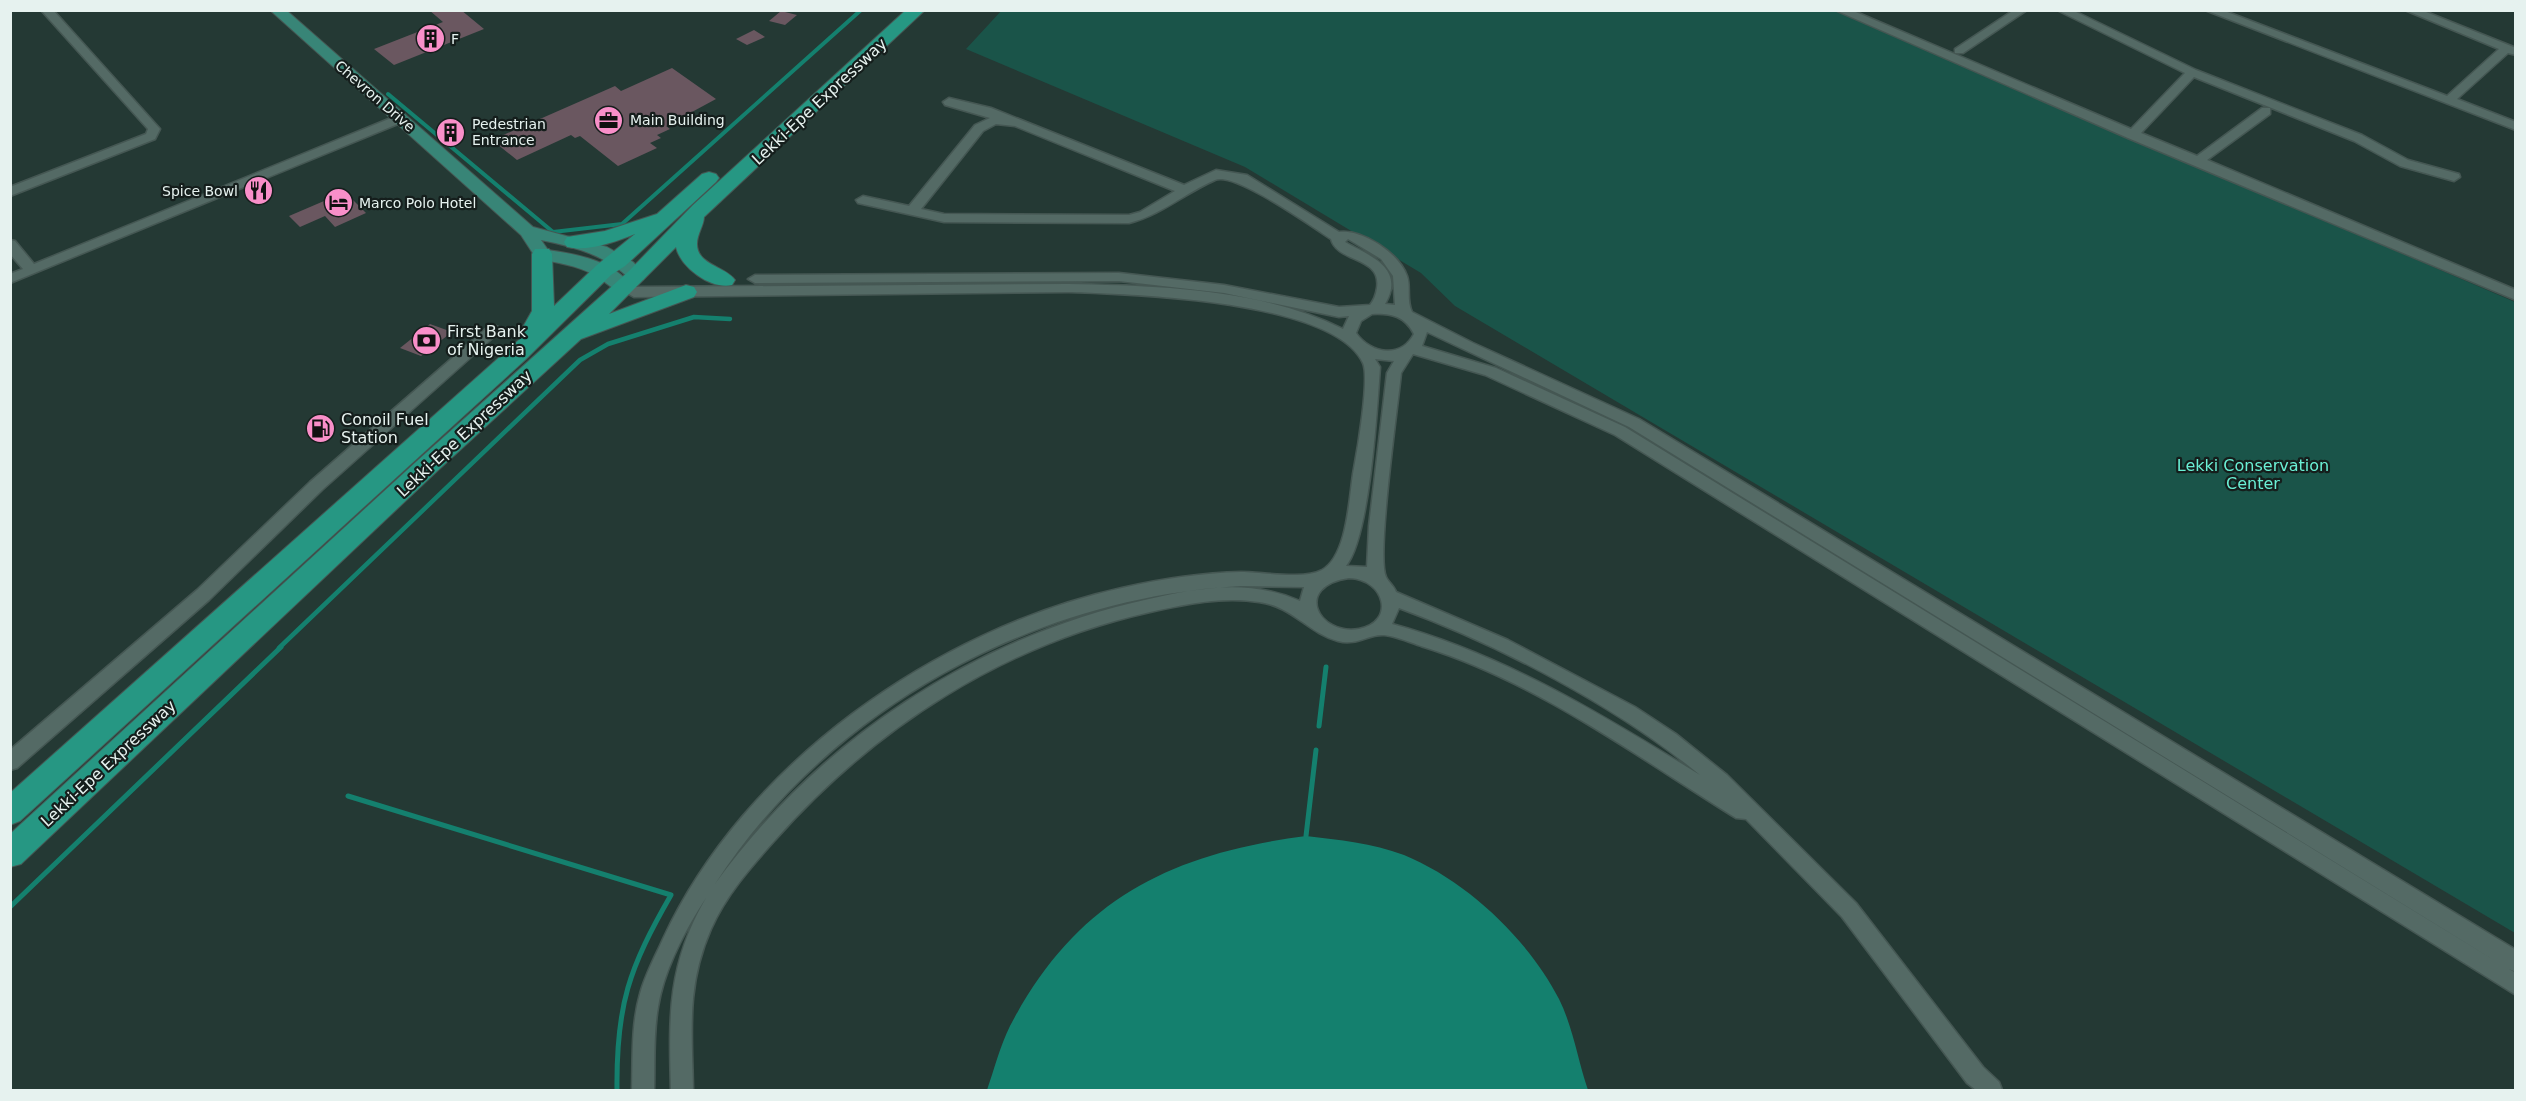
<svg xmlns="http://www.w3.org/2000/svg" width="2526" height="1101" font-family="'DejaVu Sans',sans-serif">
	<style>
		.green { fill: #1a5449 }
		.water { fill: #14806e }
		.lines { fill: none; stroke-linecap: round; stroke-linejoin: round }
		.stream-far2 { stroke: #14806e; stroke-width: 4 }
		.stream-far1 { stroke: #14806e; stroke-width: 4.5 }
		.stream { stroke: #14806e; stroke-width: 5 }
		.building { fill: #6a5760 }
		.minor-casing { stroke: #455753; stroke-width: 3 }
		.major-casing { stroke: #455753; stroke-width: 2 }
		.highway-casing { stroke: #455753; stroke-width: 2 }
		.minor { fill: #546a65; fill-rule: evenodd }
		.major { fill: #388577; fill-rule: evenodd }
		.highway { fill: #269783; fill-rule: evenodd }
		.labels { text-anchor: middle; stroke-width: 4.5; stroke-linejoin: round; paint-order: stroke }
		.far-poi-label { font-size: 14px; fill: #e6f2ef; stroke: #151e1c; text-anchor: start }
		.far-street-label { font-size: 14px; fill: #e6f2ef; stroke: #151e1c }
		.street-label { font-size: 16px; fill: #e6f2ef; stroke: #151e1c }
		.poi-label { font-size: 16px; fill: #e6f2ef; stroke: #151e1c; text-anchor: start }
		.park-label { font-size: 16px; fill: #6af0d5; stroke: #151e1c }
	</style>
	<rect width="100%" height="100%" fill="#243934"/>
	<path class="green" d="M 1002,10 L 1836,11 L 2515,302 L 2515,933 L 1455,306 L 1421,273 L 1245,167 L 966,49 Z"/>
	<path class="water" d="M 1306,836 C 1339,840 1372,843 1404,855 C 1467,881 1528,939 1559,999 C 1573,1027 1578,1061 1588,1090 L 987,1090 C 994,1070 1000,1046 1010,1026 C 1076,900 1169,854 1306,836 Z"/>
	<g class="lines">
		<path class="stream-far2" d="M 388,94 L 553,232 L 622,224 L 861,10"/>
		<path class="stream-far1" d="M 279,648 L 580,360 L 608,344 L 694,317 L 730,319"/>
		<g class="stream">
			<path d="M 1319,726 L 1326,667"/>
			<path d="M 348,796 L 671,895 C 629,968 616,1005 617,1090"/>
			<path d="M 1306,836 L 1316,750"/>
			<path d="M 10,907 L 281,647"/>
		</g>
	</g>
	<g class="building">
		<path d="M 429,10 L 461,10 L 484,29 L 394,65 L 374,49 L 443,22 Z"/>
		<path d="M 781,11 L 797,15 L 785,25 L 769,21 Z"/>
		<path d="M 754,30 L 765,37 L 747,45 L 736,39 Z"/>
		<path d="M 672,68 L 716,99 L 666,126 L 670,129 L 657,135 L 661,138 L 650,143 L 657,148 L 618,166 L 580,136 L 575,138 L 571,135 L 517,160 L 492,140 L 615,86 L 621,91 Z"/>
		<path d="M 345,192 L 366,213 L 335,227 L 325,216 L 300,227 L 289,216 Z"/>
		<path d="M 430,324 L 452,332 L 421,356 L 400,348 Z"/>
	</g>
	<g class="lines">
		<defs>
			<g id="minor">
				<path d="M 41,10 L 53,10 L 160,129 L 155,139 L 10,196 L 10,187 L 146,134 L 148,129 Z"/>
				<path d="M 1835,10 L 1851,10 L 2131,129 L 2185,73 L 2057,10 L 2072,10 L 2196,70 L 2362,135 L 2408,160 L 2459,174 L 2460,177 L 2454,181 L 2400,166 L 2354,141 L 2194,77 L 2141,133 L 2197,156 L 2262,108 L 2270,108 L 2270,114 L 2207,160 L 2516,290 L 2516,300 L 2128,138 Z"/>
				<path d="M 2014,10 L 2027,10 L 1963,53 L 1955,53 L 1955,49 Z"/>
				<path d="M 2205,10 L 2222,10 L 2447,96 L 2499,49 L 2405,10 L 2421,10 L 2516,48 L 2516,55 L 2508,53 L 2457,99 L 2516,122 L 2516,130 Z"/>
				<path d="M 949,98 L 991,108 L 1184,185 L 1216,170 L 1247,175 L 1339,232 C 1362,229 1399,253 1407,276 C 1411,287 1406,300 1412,312 L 1473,343 L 1639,419 L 2516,950 L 2516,972 L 2509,969 L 2516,973 L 2516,995 L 1615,435 L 1485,375 L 1413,354 L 1401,373 C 1398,405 1376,557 1386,577 C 1388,582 1394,586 1396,592 L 1508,640 L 1635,707 L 1676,734 L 1727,775 L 1856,903 L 1983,1067 L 1999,1082 L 2002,1090 L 1976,1090 L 1967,1083 L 1842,917 L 1746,819 L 1736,818 C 1636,756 1537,682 1424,647 C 1412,643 1396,636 1384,635 C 1368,634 1357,646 1338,641 C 1308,633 1292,606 1259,602 C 1223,596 1186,604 1150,612 C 1003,645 875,727 775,840 C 751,867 726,895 711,929 C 686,986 692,1031 693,1090 L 671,1090 C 669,1017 667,965 706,898 C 685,930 664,970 658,1007 C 653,1035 655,1063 654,1090 L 632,1090 C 633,1059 631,1025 640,994 C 645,975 655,957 663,939 C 744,764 936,629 1122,588 C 1161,579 1201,573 1241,572 C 1262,572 1303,580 1322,570 C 1347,556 1349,500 1353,474 C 1357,453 1370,378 1363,363 C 1334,300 1132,294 1068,292 L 634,297 L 616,287 L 623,283 L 636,287 L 1068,284 C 1159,286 1260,288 1343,329 L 1349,316 L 1339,317 L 1224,293 L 1119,281 L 755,283 L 748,279 L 755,275 L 1119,273 L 1224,285 L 1339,307 L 1370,305 C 1374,300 1376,295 1377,288 C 1382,256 1337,263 1331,239 C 1311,226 1234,171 1215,180 C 1185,193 1161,215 1129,223 L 944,222 L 858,203 L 856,200 L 863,196 L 909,206 L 975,125 L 990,118 L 945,105 L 943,102 ZM 996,124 L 1015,126 L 1175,191 L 1140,212 L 1129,215 L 944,214 L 921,209 L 983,131 ZM 1348,239 L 1381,259 L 1393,276 L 1395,305 L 1385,304 C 1406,268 1370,256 1345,242 ZM 1372,314 C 1391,313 1405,316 1414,334 C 1401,359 1371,354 1356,333 L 1361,321 ZM 1427,332 L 1629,427 L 2502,965 L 1625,427 L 1496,368 L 1422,346 ZM 1375,359 L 1394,361 L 1387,373 L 1369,526 L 1367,567 L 1346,566 C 1370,536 1377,409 1380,367 ZM 1349,578 C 1385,579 1396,622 1359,629 C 1318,636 1293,586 1349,578 ZM 1241,586 L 1304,587 L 1300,601 C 1250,579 1200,587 1149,599 C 975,637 819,740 715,884 C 828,709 1034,597 1241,586 ZM 1399,608 C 1500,645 1616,706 1700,775 C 1601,714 1505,655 1392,624 Z"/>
				<path d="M 401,114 L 405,115 L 405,121 L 10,283 L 10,274 L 23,269 L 10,254 L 10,240 L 15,241 L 34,264 Z"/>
				<path d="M 493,325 L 498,327 L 500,330 L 498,333 L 322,490 L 209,600 L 17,768 L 10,770 L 10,750 L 197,590 L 310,482 L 488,327 Z"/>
			</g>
			<path id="major" d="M 270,10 L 286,10 L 533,227 L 607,247 L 633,262 L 646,276 L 643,280 L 631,280 C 606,255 575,247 541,240 L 548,250 C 576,254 615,261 632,287 L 629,291 C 616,295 607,282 596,276 C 577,265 557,263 536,258 L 521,235 Z"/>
			<g id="highway">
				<path d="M 906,10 L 925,10 L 704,217 C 704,225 697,234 697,244 C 697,265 725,266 735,280 L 732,285 C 711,290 680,267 676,247 L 609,314 L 686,285 L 694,287 L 697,292 L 694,297 L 581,339 L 435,473 L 21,864 L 10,867 L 10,834 L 417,461 L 629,271 L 693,205 Z"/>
				<path d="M 709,172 L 716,174 L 719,178 L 716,182 L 625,266 L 611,275 L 525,360 L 20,821 L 10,825 L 10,793 L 521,338 L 519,334 L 532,311 L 532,254 L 535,249 L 549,249 L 552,254 L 554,306 L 597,265 L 635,234 C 615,242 588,252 567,247 L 564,242 L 567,237 L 605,231 L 657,214 L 702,174 Z"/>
			</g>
		</defs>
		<use href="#minor" class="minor-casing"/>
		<use href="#major" class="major-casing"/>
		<use href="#highway" class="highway-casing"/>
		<use href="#minor" class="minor"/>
		<use href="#major" class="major"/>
		<use href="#highway" class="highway"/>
	</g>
	<defs>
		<symbol id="building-disc" viewBox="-11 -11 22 22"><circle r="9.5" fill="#f98fc9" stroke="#151e1c"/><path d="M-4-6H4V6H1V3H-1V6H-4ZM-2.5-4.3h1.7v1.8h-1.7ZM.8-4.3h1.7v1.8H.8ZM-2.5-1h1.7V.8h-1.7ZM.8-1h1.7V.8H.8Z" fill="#111"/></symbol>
		<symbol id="office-disc" viewBox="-11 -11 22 22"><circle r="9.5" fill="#f98fc9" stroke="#151e1c"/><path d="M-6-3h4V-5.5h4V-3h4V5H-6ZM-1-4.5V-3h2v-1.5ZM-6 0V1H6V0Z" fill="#111"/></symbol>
		<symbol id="restaurant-disc" viewBox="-11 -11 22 22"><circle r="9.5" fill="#f98fc9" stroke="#151e1c"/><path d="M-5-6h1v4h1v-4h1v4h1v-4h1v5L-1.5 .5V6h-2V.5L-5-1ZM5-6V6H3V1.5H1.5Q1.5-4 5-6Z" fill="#111"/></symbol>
		<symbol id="hotel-disc" viewBox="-11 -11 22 22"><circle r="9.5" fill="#f98fc9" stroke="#151e1c"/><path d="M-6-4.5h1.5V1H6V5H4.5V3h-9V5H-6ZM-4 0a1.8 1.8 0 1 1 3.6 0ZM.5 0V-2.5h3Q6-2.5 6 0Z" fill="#111"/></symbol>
		<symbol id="bank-disc" viewBox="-11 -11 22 22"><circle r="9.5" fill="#f98fc9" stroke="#151e1c"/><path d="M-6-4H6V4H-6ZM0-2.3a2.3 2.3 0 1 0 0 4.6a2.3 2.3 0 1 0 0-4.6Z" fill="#111"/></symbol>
		<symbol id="fuel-disc" viewBox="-11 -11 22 22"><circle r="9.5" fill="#f98fc9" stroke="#151e1c"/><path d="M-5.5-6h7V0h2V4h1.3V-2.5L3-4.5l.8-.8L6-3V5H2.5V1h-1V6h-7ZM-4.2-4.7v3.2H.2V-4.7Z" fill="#111"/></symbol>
	</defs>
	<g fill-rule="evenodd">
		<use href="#building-disc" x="414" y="22" width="33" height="33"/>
		<use href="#office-disc" x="592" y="104" width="33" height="33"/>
		<use href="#building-disc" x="434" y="116" width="33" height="33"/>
		<use href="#restaurant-disc" x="242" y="174" width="33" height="33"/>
		<use href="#hotel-disc" x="322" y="186" width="33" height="33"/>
		<use href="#bank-disc" x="410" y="324" width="33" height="33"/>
		<use href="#fuel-disc" x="304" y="412" width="33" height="33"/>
	</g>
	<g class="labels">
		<g class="far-poi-label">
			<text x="451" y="44">F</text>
			<text x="630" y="125">Main Building</text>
			<text x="472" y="129">Pedestrian<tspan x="472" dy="16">Entrance</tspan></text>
			<text x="238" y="196" text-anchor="end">Spice Bowl</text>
			<text x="359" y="208">Marco Polo Hotel</text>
		</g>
		<g class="far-street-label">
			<text transform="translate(375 96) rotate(41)" y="5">Chevron Drive</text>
		</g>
		<g class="street-label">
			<text transform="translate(819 101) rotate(-43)" y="6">Lekki-Epe Expressway</text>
			<text transform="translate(464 433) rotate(-43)" y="6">Lekki-Epe Expressway</text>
			<text transform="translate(108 763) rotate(-43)" y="6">Lekki-Epe Expressway</text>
		</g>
		<g class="poi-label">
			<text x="447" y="337">First Bank<tspan x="447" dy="18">of Nigeria</tspan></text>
			<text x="341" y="425">Conoil Fuel<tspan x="341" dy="18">Station</tspan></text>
		</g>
		<g class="park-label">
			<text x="2253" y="471">Lekki Conservation<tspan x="2253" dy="18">Center</tspan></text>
		</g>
	</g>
	<rect width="2526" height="1101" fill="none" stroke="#e6f2ef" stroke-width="24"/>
</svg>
